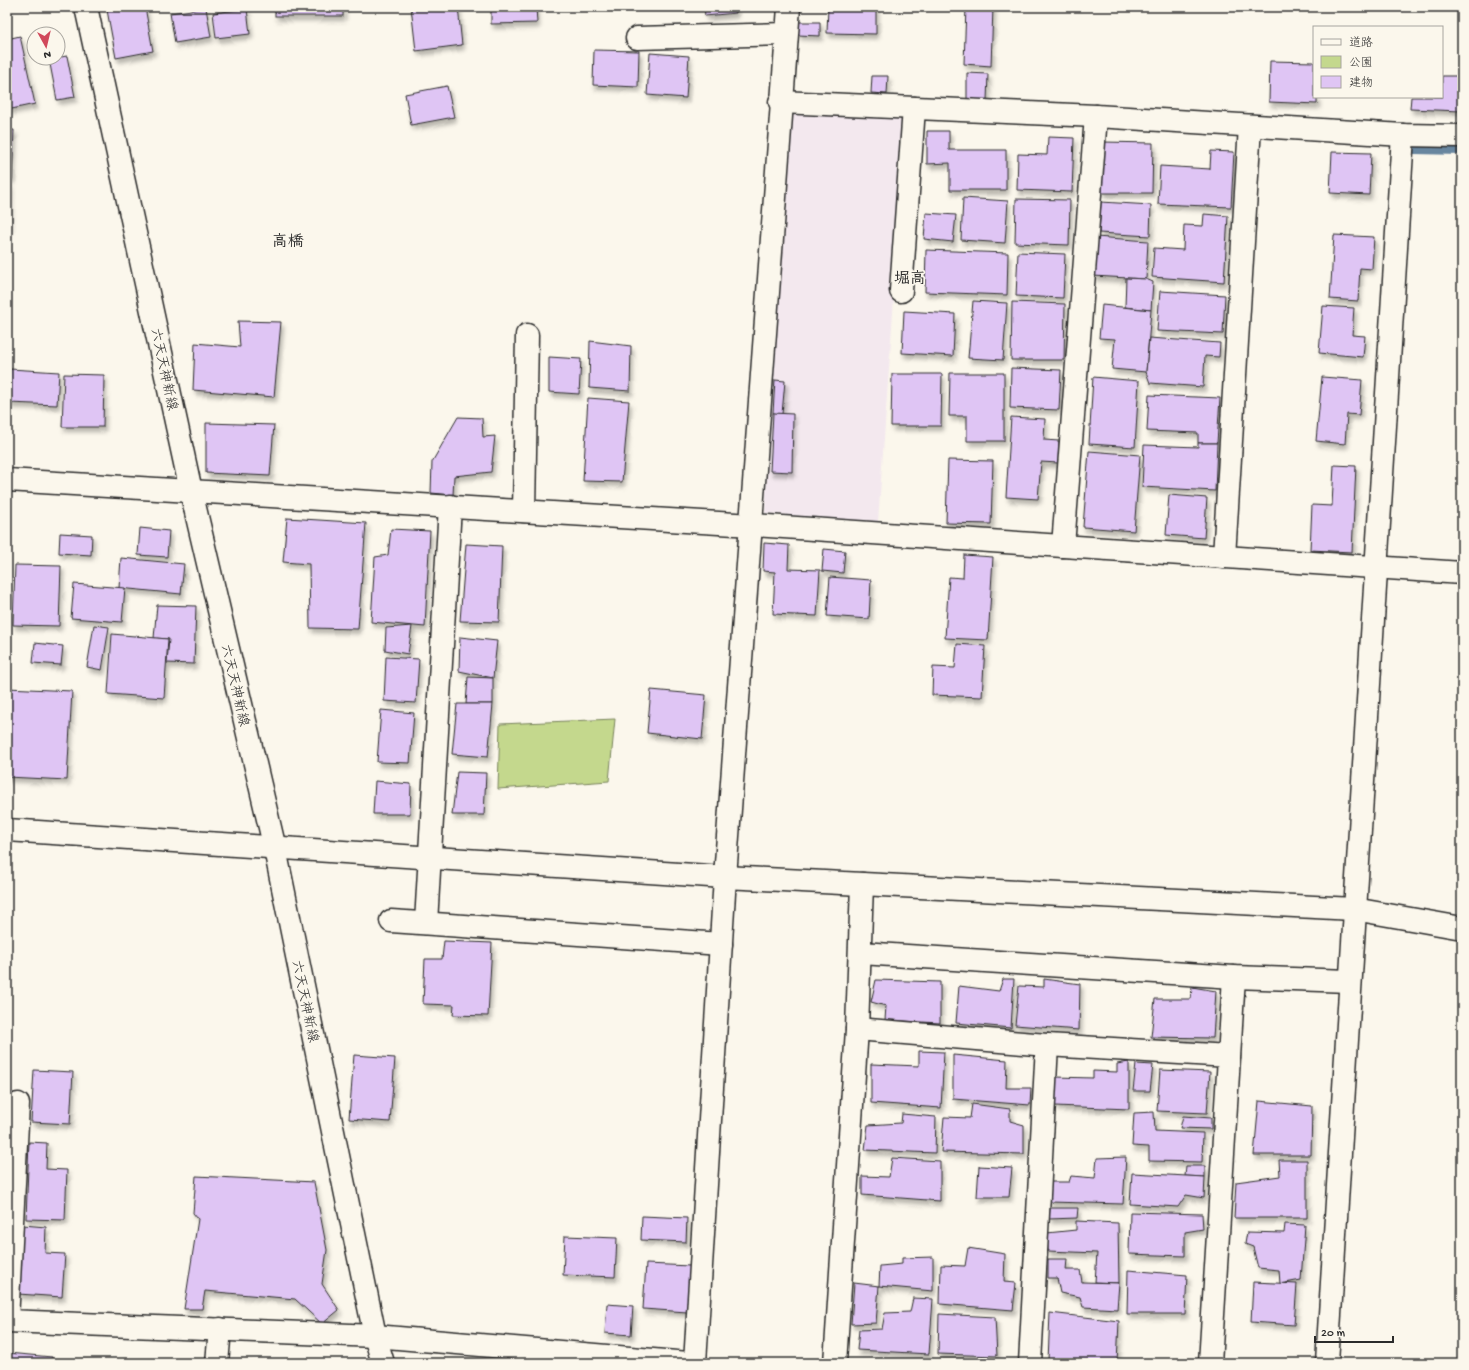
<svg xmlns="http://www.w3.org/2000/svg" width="1469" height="1370" font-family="'Gochi Hand','Klee One',sans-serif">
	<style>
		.built { fill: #f3e8ee }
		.green { fill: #c4d88d; stroke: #78825c }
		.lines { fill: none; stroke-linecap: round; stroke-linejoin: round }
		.stream { stroke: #68869f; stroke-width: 8 }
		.building { fill: #dfc5f4; stroke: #2b2b2b; filter: url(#shadow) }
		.minor-casing { stroke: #2b2b2b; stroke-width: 25 }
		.major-casing { stroke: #2b2b2b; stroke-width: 25 }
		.minor { stroke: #fbf7ec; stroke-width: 22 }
		.major { stroke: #fbf7ec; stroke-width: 22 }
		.labels { text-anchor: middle; stroke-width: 3.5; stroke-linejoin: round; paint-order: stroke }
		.street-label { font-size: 14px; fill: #2b2b2b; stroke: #fbf7ec }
		.quarter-label { font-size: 16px; font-weight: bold; fill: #2b2b2b; stroke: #fbf7ec }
	</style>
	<defs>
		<filter id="shadow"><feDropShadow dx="2.5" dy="4.5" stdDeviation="2" flood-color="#0004"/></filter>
	</defs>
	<rect width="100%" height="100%" fill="#fbf7ec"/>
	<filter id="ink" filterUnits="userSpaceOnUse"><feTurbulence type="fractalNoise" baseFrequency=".025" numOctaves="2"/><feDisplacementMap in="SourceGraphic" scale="8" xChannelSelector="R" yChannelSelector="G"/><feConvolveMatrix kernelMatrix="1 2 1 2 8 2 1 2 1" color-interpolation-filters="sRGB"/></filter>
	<g filter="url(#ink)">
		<path class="built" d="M 788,110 L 907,117 L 878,522 L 765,513 Z"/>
		<path class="green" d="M 615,719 L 609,781 L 498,789 L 500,724 Z"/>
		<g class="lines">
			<path class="stream" d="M 1414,150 L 1462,151"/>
		</g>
		<g class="building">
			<path d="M 121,7 L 145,7 L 153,51 L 116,58 L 107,10 Z"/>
			<rect x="275" y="7" width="68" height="9"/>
			<path d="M 411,7 L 458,7 L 462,45 L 416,51 Z"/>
			<path d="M 491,7 L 536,7 L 537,23 L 491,24 Z"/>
			<path d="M 704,7 L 736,7 L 736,13 L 705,16 Z"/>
			<path d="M 828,7 L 876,7 L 876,34 L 827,33 Z"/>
			<path d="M 966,7 L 993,7 L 991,66 L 964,64 Z"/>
			<path d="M 206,8 L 211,37 L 175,43 L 170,13 Z"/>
			<path d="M 247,9 L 250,34 L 216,38 L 213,13 Z"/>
			<path d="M 799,22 L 820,22 L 820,36 L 798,35 Z"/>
			<path d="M 20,36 L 35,104 L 7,110 L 7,39 Z"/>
			<path d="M 594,50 L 639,51 L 638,87 L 593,85 Z"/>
			<path d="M 650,53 L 689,56 L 686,98 L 647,95 Z"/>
			<path d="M 67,56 L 75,97 L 57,100 L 49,59 Z"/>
			<path d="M 1270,61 L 1314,62 L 1314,97 L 1317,97 L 1317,104 L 1269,102 Z"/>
			<path d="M 967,73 L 988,74 L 987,100 L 967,100 Z"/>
			<path d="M 872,76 L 888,76 L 887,94 L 871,93 Z"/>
			<path d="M 1442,76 L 1461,76 L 1461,111 L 1410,109 L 1411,97 L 1442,97 Z"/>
			<path d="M 447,86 L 454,117 L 411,125 L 405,94 Z"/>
			<path d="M 7,130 L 14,130 L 12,179 L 7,178 Z"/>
			<path d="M 927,131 L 949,131 L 949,150 L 1006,150 L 1006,190 L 950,190 L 950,163 L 927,164 Z"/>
			<path d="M 1048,137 L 1074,138 L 1072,192 L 1017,190 L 1018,154 L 1047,155 Z"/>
			<path d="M 1103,142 L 1153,143 L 1152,193 L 1102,193 Z"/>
			<path d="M 1211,151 L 1234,152 L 1231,207 L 1158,204 L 1160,166 L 1210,169 Z"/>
			<path d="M 1332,152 L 1371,153 L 1369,195 L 1330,193 Z"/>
			<path d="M 7,184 L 10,184 L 9,229 L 7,229 Z"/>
			<path d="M 963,198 L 1008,201 L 1005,243 L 961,240 Z"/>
			<path d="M 1016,199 L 1070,200 L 1069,245 L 1015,243 Z"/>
			<path d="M 1101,202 L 1151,205 L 1150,236 L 1099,233 Z"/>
			<path d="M 926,213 L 956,215 L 953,242 L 924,239 Z"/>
			<path d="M 1204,214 L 1228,216 L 1224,282 L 1152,277 L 1154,248 L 1183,250 L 1184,225 L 1203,226 Z"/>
			<path d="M 1334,235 L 1374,237 L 1372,269 L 1360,268 L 1358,301 L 1330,299 Z"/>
			<path d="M 1096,237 L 1148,241 L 1146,279 L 1093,276 Z"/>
			<path d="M 926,250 L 1008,253 L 1007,295 L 925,292 Z"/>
			<path d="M 1018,252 L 1065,254 L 1063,298 L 1016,296 Z"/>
			<path d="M 1126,278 L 1146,279 L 1153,282 L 1151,310 L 1125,307 Z"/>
			<path d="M 1160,291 L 1225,295 L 1223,334 L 1157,331 Z"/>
			<path d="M 973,301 L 1007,303 L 1003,360 L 968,358 Z"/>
			<path d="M 1012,302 L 1065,304 L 1064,360 L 1011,360 Z"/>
			<path d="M 1102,305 L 1151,310 L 1146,372 L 1112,369 L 1115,339 L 1099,338 Z"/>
			<path d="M 1323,306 L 1354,308 L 1352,335 L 1365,336 L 1363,357 L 1319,353 Z"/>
			<path d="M 904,311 L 955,314 L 953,356 L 902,353 Z"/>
			<path d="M 238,321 L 281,322 L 274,397 L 193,390 L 195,343 L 240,347 Z"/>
			<path d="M 1149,338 L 1220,343 L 1219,357 L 1205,356 L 1203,387 L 1150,383 L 1146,372 Z"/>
			<path d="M 590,341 L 631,346 L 630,391 L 589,388 Z"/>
			<path d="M 549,357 L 581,359 L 579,394 L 549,392 Z"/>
			<path d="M 1011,368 L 1061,370 L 1059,410 L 1010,408 Z"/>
			<path d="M 10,369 L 59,372 L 57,405 L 9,403 Z"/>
			<path d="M 950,373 L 1004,373 L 1004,441 L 967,441 L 967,416 L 949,416 Z"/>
			<path d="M 64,374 L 104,375 L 103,427 L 62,427 Z"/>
			<path d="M 892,374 L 942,374 L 941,426 L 891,426 Z"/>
			<path d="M 1093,377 L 1139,381 L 1135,447 L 1089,444 Z"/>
			<path d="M 1322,377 L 1362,380 L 1359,415 L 1347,414 L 1345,444 L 1316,441 Z"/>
			<path d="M 775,380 L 785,381 L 782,414 L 773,413 Z"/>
			<path d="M 1149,395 L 1220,398 L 1217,443 L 1198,443 L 1198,433 L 1147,431 Z"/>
			<path d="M 588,398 L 629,401 L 622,482 L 583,481 Z"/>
			<path d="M 773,413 L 793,414 L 792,472 L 770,471 Z"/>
			<path d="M 458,417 L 482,418 L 483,437 L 495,436 L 491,472 L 454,476 L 453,495 L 431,493 L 432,462 Z"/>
			<path d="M 1011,417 L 1045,419 L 1044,440 L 1059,441 L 1058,463 L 1041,462 L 1038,499 L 1006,497 Z"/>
			<path d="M 206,423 L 274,425 L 270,476 L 206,473 Z"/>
			<path d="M 1198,443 L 1217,443 L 1215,491 L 1142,487 L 1144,445 L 1198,447 Z"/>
			<path d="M 1089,451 L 1140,455 L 1134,531 L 1083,527 Z"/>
			<path d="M 948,460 L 993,461 L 991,524 L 946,523 Z"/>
			<path d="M 1334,465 L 1356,466 L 1352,552 L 1310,550 L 1312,505 L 1332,506 Z"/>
			<path d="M 1169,495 L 1207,498 L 1204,538 L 1166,535 Z"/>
			<path d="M 287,518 L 366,523 L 358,629 L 310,628 L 309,564 L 283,562 Z"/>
			<path d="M 140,528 L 169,531 L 167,557 L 138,555 Z"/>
			<path d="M 391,529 L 430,531 L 425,627 L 371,622 L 375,557 L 388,555 Z"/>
			<path d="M 60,533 L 92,535 L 91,555 L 59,553 Z"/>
			<path d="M 764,543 L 789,545 L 788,569 L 820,570 L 817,616 L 773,614 L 775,572 L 763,571 Z"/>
			<path d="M 466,544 L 502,546 L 499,622 L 460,621 Z"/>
			<path d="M 824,549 L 845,551 L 843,573 L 822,571 Z"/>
			<path d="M 964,555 L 993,557 L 988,640 L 945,638 L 949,577 L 963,578 Z"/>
			<path d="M 121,558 L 184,564 L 181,594 L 119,588 Z"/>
			<path d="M 15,565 L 61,566 L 59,626 L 13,625 Z"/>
			<path d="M 830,577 L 871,580 L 869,619 L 827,616 Z"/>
			<path d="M 74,584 L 125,588 L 122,622 L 71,618 Z"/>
			<path d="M 157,605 L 196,606 L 194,664 L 167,663 L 169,639 L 154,638 Z"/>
			<path d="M 94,625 L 109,627 L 102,670 L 87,667 Z"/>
			<path d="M 412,626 L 408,654 L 385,650 L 386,628 Z"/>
			<path d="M 112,634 L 168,639 L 164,698 L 108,694 Z"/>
			<path d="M 460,637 L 497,641 L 493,678 L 459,671 Z"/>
			<path d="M 35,643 L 63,646 L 61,665 L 33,663 Z"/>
			<path d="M 957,644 L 985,646 L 982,697 L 932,695 L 933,667 L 955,668 Z"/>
			<path d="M 386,657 L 419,659 L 416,703 L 384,701 Z"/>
			<path d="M 468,677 L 493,678 L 493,704 L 466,704 Z"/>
			<path d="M 7,688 L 72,691 L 67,780 L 7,777 Z"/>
			<path d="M 651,690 L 706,695 L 702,739 L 647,733 Z"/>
			<path d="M 457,704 L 493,704 L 488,757 L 452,754 Z"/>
			<path d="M 381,710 L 414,713 L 410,763 L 377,762 Z"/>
			<path d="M 457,772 L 486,773 L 484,815 L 452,815 Z"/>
			<path d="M 375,781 L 411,784 L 410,814 L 373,814 Z"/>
			<path d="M 444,941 L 492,943 L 488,1016 L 453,1015 L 454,1005 L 423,1004 L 425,959 L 442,959 Z"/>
			<path d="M 1003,979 L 1014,979 L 1011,1028 L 956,1023 L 959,986 L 999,991 Z"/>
			<path d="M 1044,979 L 1080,984 L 1079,1030 L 1015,1025 L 1019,986 L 1044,987 Z"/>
			<path d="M 876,980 L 940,982 L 940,1023 L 885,1020 L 886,1006 L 871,1002 Z"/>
			<path d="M 1192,987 L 1216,991 L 1213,1038 L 1151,1037 L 1155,999 L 1191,999 Z"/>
			<path d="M 919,1051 L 944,1052 L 941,1108 L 871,1103 L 871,1064 L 919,1066 Z"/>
			<path d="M 354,1055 L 395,1058 L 390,1122 L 349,1119 Z"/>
			<path d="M 953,1055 L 1007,1060 L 1006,1088 L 1031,1088 L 1030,1105 L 953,1099 Z"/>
			<path d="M 1129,1062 L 1129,1109 L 1055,1106 L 1055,1077 L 1093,1078 L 1093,1071 L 1117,1072 L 1117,1064 Z"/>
			<path d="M 1136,1064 L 1153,1065 L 1150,1091 L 1133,1091 Z"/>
			<path d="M 34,1070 L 73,1072 L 70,1124 L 31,1122 Z"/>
			<path d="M 1160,1070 L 1210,1072 L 1207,1113 L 1157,1111 Z"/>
			<path d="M 1259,1101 L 1312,1106 L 1311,1155 L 1254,1155 Z"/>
			<path d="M 972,1104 L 1010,1109 L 1010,1121 L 1024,1125 L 1024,1154 L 941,1152 L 944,1117 L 970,1118 Z"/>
			<path d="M 1154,1112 L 1155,1131 L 1203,1133 L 1202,1162 L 1149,1161 L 1149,1147 L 1132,1146 L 1134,1113 Z"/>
			<path d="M 902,1114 L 936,1117 L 935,1153 L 865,1150 L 868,1125 L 901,1123 Z"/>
			<path d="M 1183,1116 L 1211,1118 L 1211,1129 L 1180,1128 Z"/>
			<path d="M 29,1142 L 47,1143 L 46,1169 L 67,1170 L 65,1220 L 26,1219 Z"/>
			<path d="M 1126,1157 L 1123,1204 L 1049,1202 L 1049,1182 L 1069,1182 L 1071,1176 L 1095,1178 L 1097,1158 Z"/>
			<path d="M 892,1158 L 940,1161 L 940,1201 L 862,1195 L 862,1176 L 889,1177 Z"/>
			<path d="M 1279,1160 L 1307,1160 L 1307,1218 L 1234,1218 L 1236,1182 L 1280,1176 Z"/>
			<path d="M 979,1166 L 1012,1168 L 1009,1197 L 977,1197 Z"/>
			<path d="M 1186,1166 L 1205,1166 L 1205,1177 L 1185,1176 Z"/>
			<path d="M 1132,1173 L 1205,1177 L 1204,1198 L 1186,1195 L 1178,1207 L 1130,1204 Z"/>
			<path d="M 196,1176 L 314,1182 L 327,1250 L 322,1284 L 339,1310 L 322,1324 L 295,1299 L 205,1291 L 202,1309 L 184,1309 L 198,1219 L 193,1213 Z"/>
			<path d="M 1050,1208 L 1078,1208 L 1077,1218 L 1049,1219 Z"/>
			<path d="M 1130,1212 L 1202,1214 L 1203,1229 L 1185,1232 L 1185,1256 L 1129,1254 Z"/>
			<path d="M 642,1216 L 687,1218 L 686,1242 L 641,1240 Z"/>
			<path d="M 1076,1221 L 1118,1223 L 1119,1283 L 1095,1282 L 1097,1253 L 1048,1251 L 1047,1233 L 1076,1230 Z"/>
			<path d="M 1285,1224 L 1305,1225 L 1301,1280 L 1280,1284 L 1279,1270 L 1258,1268 L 1253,1247 L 1245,1244 L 1247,1232 L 1284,1233 Z"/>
			<path d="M 23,1225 L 46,1227 L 45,1253 L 65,1254 L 62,1297 L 18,1294 Z"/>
			<path d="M 565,1236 L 617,1238 L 615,1277 L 563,1275 Z"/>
			<path d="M 968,1248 L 1005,1254 L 1004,1282 L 1016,1283 L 1013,1310 L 940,1304 L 941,1265 L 965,1266 Z"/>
			<path d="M 933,1257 L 933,1291 L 879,1286 L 880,1266 L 902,1264 L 902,1258 Z"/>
			<path d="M 1048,1259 L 1067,1259 L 1066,1270 L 1080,1270 L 1082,1282 L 1119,1283 L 1117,1309 L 1083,1307 L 1080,1297 L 1060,1293 L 1057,1278 L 1048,1278 Z"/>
			<path d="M 646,1264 L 690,1266 L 687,1312 L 643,1309 Z"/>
			<path d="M 1128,1270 L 1187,1275 L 1185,1314 L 1127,1314 Z"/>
			<path d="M 1253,1282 L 1297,1284 L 1294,1325 L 1251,1322 Z"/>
			<path d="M 854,1283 L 879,1286 L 876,1323 L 851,1324 Z"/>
			<path d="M 913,1298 L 933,1299 L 929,1354 L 857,1350 L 859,1330 L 882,1329 L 885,1313 L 910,1312 Z"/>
			<path d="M 607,1304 L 633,1306 L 631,1335 L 605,1333 Z"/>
			<path d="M 1050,1313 L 1119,1321 L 1117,1363 L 1048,1361 Z"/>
			<path d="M 939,1314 L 995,1317 L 997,1356 L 938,1354 Z"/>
			<path d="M 7,1353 L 52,1357 L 52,1363 L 7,1363 Z"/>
			<path d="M 62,1359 L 110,1361 L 110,1363 L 62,1363 Z"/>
			<path d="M 245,1361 L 277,1363 L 244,1363 Z"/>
			<path d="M 301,1361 L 345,1363 L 301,1363 Z"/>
		</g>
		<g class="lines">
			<defs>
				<g id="minor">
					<path d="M 637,38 L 786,34"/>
					<path d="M 780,102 L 1096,116 L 1403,135 L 1462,136"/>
					<path d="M 901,291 L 914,108"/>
					<path d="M 7,480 L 752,525 L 1462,573"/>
					<path d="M 524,511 L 527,335"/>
					<path d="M 1063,546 L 1096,116"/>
					<path d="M 1224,557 L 1250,126"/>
					<path d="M 7,830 L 725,877 L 1354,909 L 1462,928"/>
					<path d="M 391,921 L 721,944"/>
					<path d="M 426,923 L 450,506"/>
					<path d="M 861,953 L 1234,977 L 1349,981"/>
					<path d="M 857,1029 L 1047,1045 L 1030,1363"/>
					<path d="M 1047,1045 L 1229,1056"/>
					<path d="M 18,1104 L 7,1321 L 375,1336 L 688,1363"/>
					<path d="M 217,1363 L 220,1329"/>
					<path d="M 695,1363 L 725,877 L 789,7"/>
					<path d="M 835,1363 L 857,1029 L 862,884"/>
					<path d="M 1210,1363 L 1234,977"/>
					<path d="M 1327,1363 L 1403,135"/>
				</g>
				<path id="major" d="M 86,7 L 191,491 L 275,849 L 375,1336 L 383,1363"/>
			</defs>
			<use href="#minor" class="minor-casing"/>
			<use href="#major" class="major-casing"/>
			<use href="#minor" class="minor"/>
			<use href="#major" class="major"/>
		</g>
	</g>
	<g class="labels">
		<g class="street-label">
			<text transform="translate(165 369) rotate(78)" y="5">六天天神新線</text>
			<text transform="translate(236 685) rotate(77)" y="5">六天天神新線</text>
			<text transform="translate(306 1001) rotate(78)" y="5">六天天神新線</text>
		</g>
		<g class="quarter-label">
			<text x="288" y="246">高橋</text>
			<text x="910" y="283">堀高</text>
		</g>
	</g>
	<rect width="1469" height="1370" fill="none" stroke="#fbf7ec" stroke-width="24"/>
	<rect x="12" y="12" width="1445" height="1346" fill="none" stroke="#2b2b2b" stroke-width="1.5" filter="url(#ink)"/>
	<rect x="1313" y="26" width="130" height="72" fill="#fbf7ec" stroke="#a8a59f"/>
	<rect x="1321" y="39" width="20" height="6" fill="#fbf7ec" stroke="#a8a59f"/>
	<text x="1349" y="46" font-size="12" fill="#2b2b2b">道路</text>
	<rect x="1321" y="56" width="20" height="12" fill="#c4d88d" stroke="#a8a59f"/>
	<text x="1349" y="66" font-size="12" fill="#2b2b2b">公園</text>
	<rect x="1321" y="76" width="20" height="12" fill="#dfc5f4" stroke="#a8a59f"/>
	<text x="1349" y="86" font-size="12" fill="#2b2b2b">建物</text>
	<g transform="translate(46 46) rotate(172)"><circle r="19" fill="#fbf7ec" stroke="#a8a59f"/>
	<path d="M0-3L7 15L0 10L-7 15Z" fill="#d1495b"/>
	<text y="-6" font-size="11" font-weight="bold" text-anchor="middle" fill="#2b2b2b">N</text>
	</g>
	<path d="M1315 1336v6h78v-6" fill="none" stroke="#2b2b2b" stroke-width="2"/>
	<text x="1321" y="1336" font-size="12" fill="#2b2b2b" stroke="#fbf7ec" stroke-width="3" paint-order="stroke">20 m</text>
</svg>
